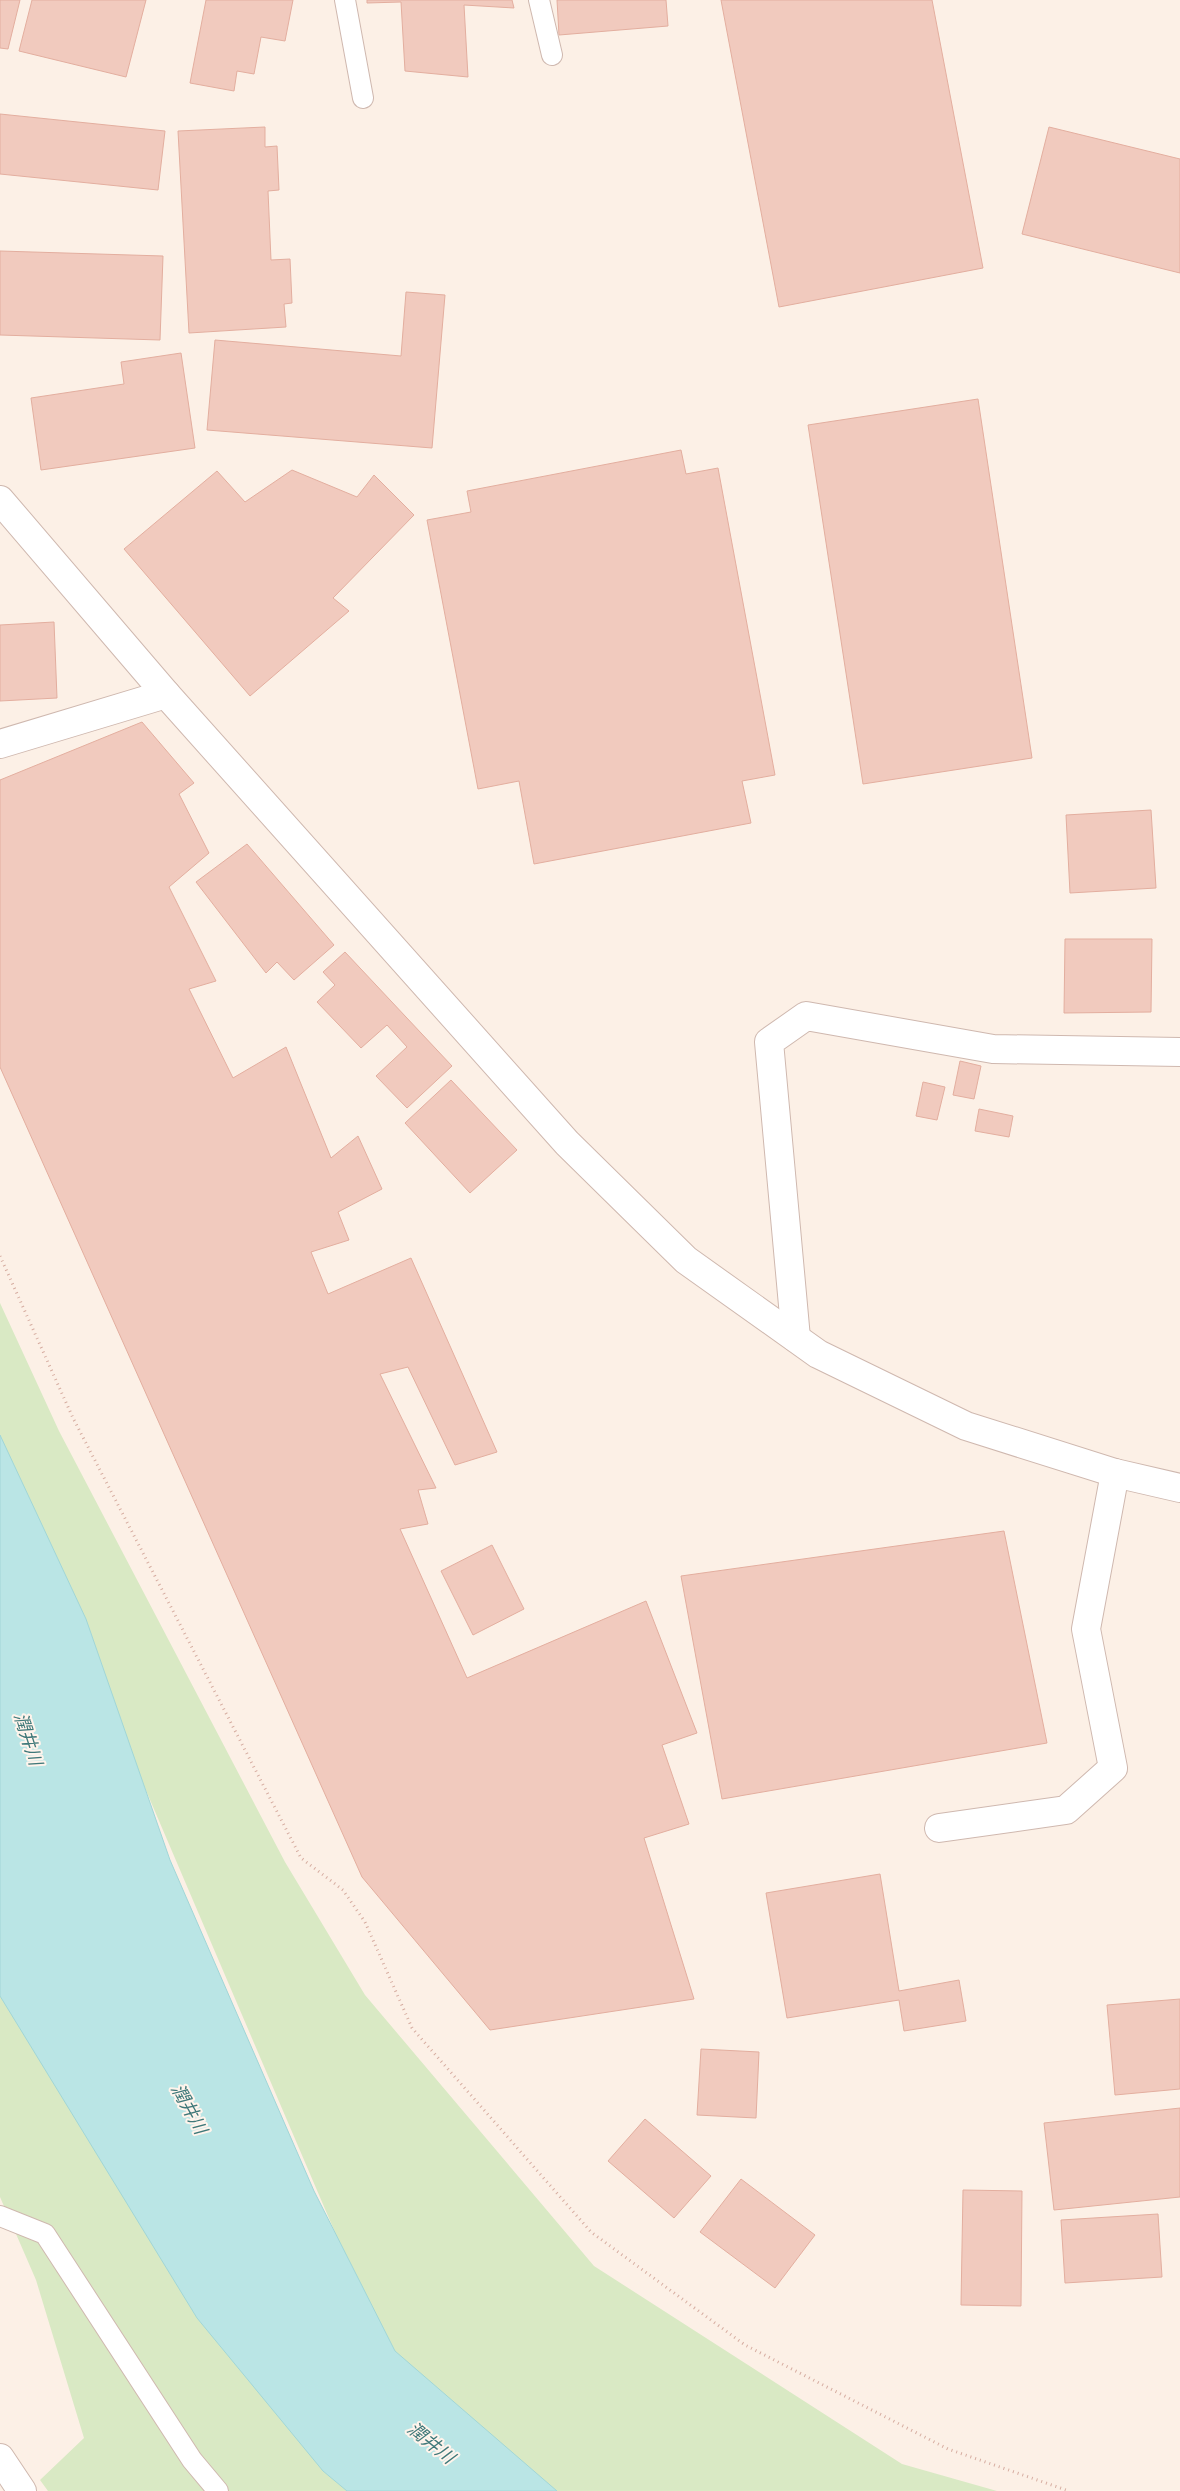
<svg xmlns="http://www.w3.org/2000/svg" width="1180" height="2491" font-family="'PT Sans','Noto Sans JP',sans-serif">
	<style>
		.green { fill: #d9e9c4 }
		.water { fill: #bae5e5; stroke: #a1d6d7 }
		.building { fill: #f1cabe; stroke: #e3ae9f }
		.lines { fill: none; stroke-linecap: round; stroke-linejoin: round }
		.service-casing { stroke: #cfb8af; stroke-width: 22 }
		.minor-casing { stroke: #cfb8af; stroke-width: 30 }
		.tertiary-casing { stroke: #cfb8af; stroke-width: 30 }
		.path { stroke: #d6ada1; stroke-width: 3; stroke-dasharray: 1 4; stroke-linecap: butt }
		.service { stroke: #fff; stroke-width: 20 }
		.minor { stroke: #fff; stroke-width: 28 }
		.tertiary { stroke: #fff; stroke-width: 28 }
		.labels { text-anchor: middle; stroke-width: 4; stroke-linejoin: round; paint-order: stroke }
		.water-label { font-size: 18px; font-style: italic; fill: #3f7879; stroke: #fff4ec }
	</style>
	<rect width="100%" height="100%" fill="#fcf0e6"/>
	<g class="green">
		<path d="M 0,1303 L 59,1431 L 285,1862 L 365,1995 L 594,2266 L 902,2464 L 997,2491 L 550,2491 L 393,2368 L 0,1449 Z"/>
		<path d="M 0,1976 L 366,2491 L 48,2491 L 40,2480 L 84,2438 L 36,2280 L 0,2197 Z"/>
	</g>
	<path class="water" d="M 0,1435 L 86,1619 L 170,1860 L 314,2191 L 395,2351 L 557,2491 L 347,2491 L 323,2471 L 197,2318 L 0,1996 Z"/>
	<g class="building">
		<path d="M 0,0 L 20,0 L 8,49 L 0,48 Z"/>
		<path d="M 32,0 L 146,0 L 126,77 L 19,51 Z"/>
		<path d="M 206,0 L 293,0 L 285,41 L 261,37 L 254,74 L 237,71 L 234,91 L 190,83 Z"/>
		<path d="M 367,0 L 512,0 L 514,8 L 464,5 L 468,77 L 405,71 L 401,2 L 367,3 Z"/>
		<path d="M 557,0 L 666,0 L 668,26 L 559,35 Z"/>
		<path d="M 721,0 L 932,0 L 983,268 L 779,307 Z"/>
		<path d="M 0,114 L 165,131 L 158,190 L 0,174 Z"/>
		<path d="M 265,127 L 265,147 L 277,146 L 279,190 L 268,191 L 271,260 L 290,259 L 292,303 L 284,304 L 286,327 L 189,333 L 178,131 Z"/>
		<path d="M 1049,127 L 1180,159 L 1180,273 L 1022,234 Z"/>
		<path d="M 0,251 L 163,256 L 160,340 L 0,335 Z"/>
		<path d="M 406,292 L 445,295 L 432,448 L 207,430 L 215,340 L 401,356 Z"/>
		<path d="M 181,353 L 195,448 L 41,470 L 31,398 L 124,384 L 121,362 Z"/>
		<path d="M 978,399 L 1032,758 L 863,784 L 808,425 Z"/>
		<path d="M 681,450 L 686,474 L 718,468 L 775,775 L 742,781 L 751,823 L 534,864 L 519,781 L 478,789 L 427,520 L 471,512 L 467,491 Z"/>
		<path d="M 292,470 L 357,497 L 374,475 L 414,515 L 333,598 L 349,611 L 250,696 L 124,549 L 217,471 L 245,502 Z"/>
		<path d="M 54,622 L 57,698 L 0,701 L 0,625 Z"/>
		<path d="M 142,722 L 194,783 L 179,794 L 209,853 L 169,887 L 216,981 L 189,989 L 233,1078 L 286,1047 L 331,1158 L 358,1136 L 382,1189 L 338,1212 L 349,1240 L 311,1252 L 328,1294 L 411,1258 L 497,1452 L 455,1465 L 408,1367 L 380,1374 L 436,1488 L 418,1490 L 428,1524 L 400,1529 L 467,1678 L 646,1601 L 697,1733 L 662,1745 L 689,1824 L 644,1838 L 694,1999 L 490,2030 L 362,1877 L 0,1067 L 0,780 Z"/>
		<path d="M 1151,810 L 1156,888 L 1070,893 L 1066,815 Z"/>
		<path d="M 247,844 L 334,945 L 294,980 L 277,962 L 266,973 L 196,882 Z"/>
		<path d="M 1065,939 L 1152,939 L 1151,1012 L 1064,1013 Z"/>
		<path d="M 345,952 L 452,1066 L 407,1108 L 376,1076 L 407,1047 L 387,1025 L 361,1048 L 317,1002 L 335,985 L 323,972 Z"/>
		<path d="M 960,1061 L 981,1066 L 974,1099 L 953,1095 Z"/>
		<path d="M 451,1080 L 517,1150 L 470,1193 L 405,1123 Z"/>
		<path d="M 923,1082 L 945,1087 L 937,1120 L 916,1116 Z"/>
		<path d="M 979,1109 L 1013,1116 L 1009,1137 L 975,1131 Z"/>
		<path d="M 1004,1531 L 1047,1743 L 722,1799 L 681,1576 Z"/>
		<path d="M 492,1545 L 524,1609 L 473,1635 L 441,1571 Z"/>
		<path d="M 880,1874 L 899,1991 L 959,1980 L 966,2021 L 904,2031 L 899,2000 L 787,2018 L 766,1893 Z"/>
		<path d="M 1180,1999 L 1180,2089 L 1115,2095 L 1107,2005 Z"/>
		<path d="M 701,2049 L 759,2052 L 756,2118 L 697,2115 Z"/>
		<path d="M 1180,2108 L 1180,2197 L 1054,2210 L 1044,2123 Z"/>
		<path d="M 645,2119 L 711,2176 L 674,2218 L 608,2161 Z"/>
		<path d="M 741,2179 L 815,2235 L 775,2288 L 700,2232 Z"/>
		<path d="M 963,2190 L 1022,2191 L 1021,2306 L 961,2305 Z"/>
		<path d="M 1158,2214 L 1162,2277 L 1065,2283 L 1061,2220 Z"/>
	</g>
	<g class="lines">
		<defs>
			<g id="service">
				<path d="M 345,0 L 363,98"/>
				<path d="M 539,0 L 552,55"/>
				<path d="M 0,2216 L 45,2234 L 192,2460 L 218,2491"/>
			</g>
			<g id="minor">
				<path d="M 0,744 L 166,694"/>
				<path d="M 796,1338 L 769,1042 L 806,1016 L 993,1049 L 1180,1052"/>
				<path d="M 939,1828 L 1066,1810 L 1113,1768 L 1086,1629 L 1115,1473"/>
				<path d="M 0,2458 L 22,2491"/>
			</g>
			<path id="tertiary" d="M 0,500 L 166,694 L 567,1143 L 686,1260 L 818,1354 L 966,1426 L 1115,1473 L 1180,1488"/>
		</defs>
		<use href="#service" class="service-casing"/>
		<use href="#minor" class="minor-casing"/>
		<use href="#tertiary" class="tertiary-casing"/>
		<path class="path" d="M 0,1256 L 73,1418 L 301,1858 L 343,1890 L 365,1922 L 412,2028 L 591,2232 L 745,2345 L 948,2449 L 1069,2491"/>
		<use href="#service" class="service"/>
		<use href="#minor" class="minor"/>
		<use href="#tertiary" class="tertiary"/>
	</g>
	<g class="labels">
		<g class="water-label">
			<text transform="translate(28 1739) rotate(72)" y="6">潤井川</text>
			<text transform="translate(189 2109) rotate(61)" y="6">潤井川</text>
			<text transform="translate(431 2443) rotate(39)" y="6">潤井川</text>
		</g>
	</g>
</svg>
